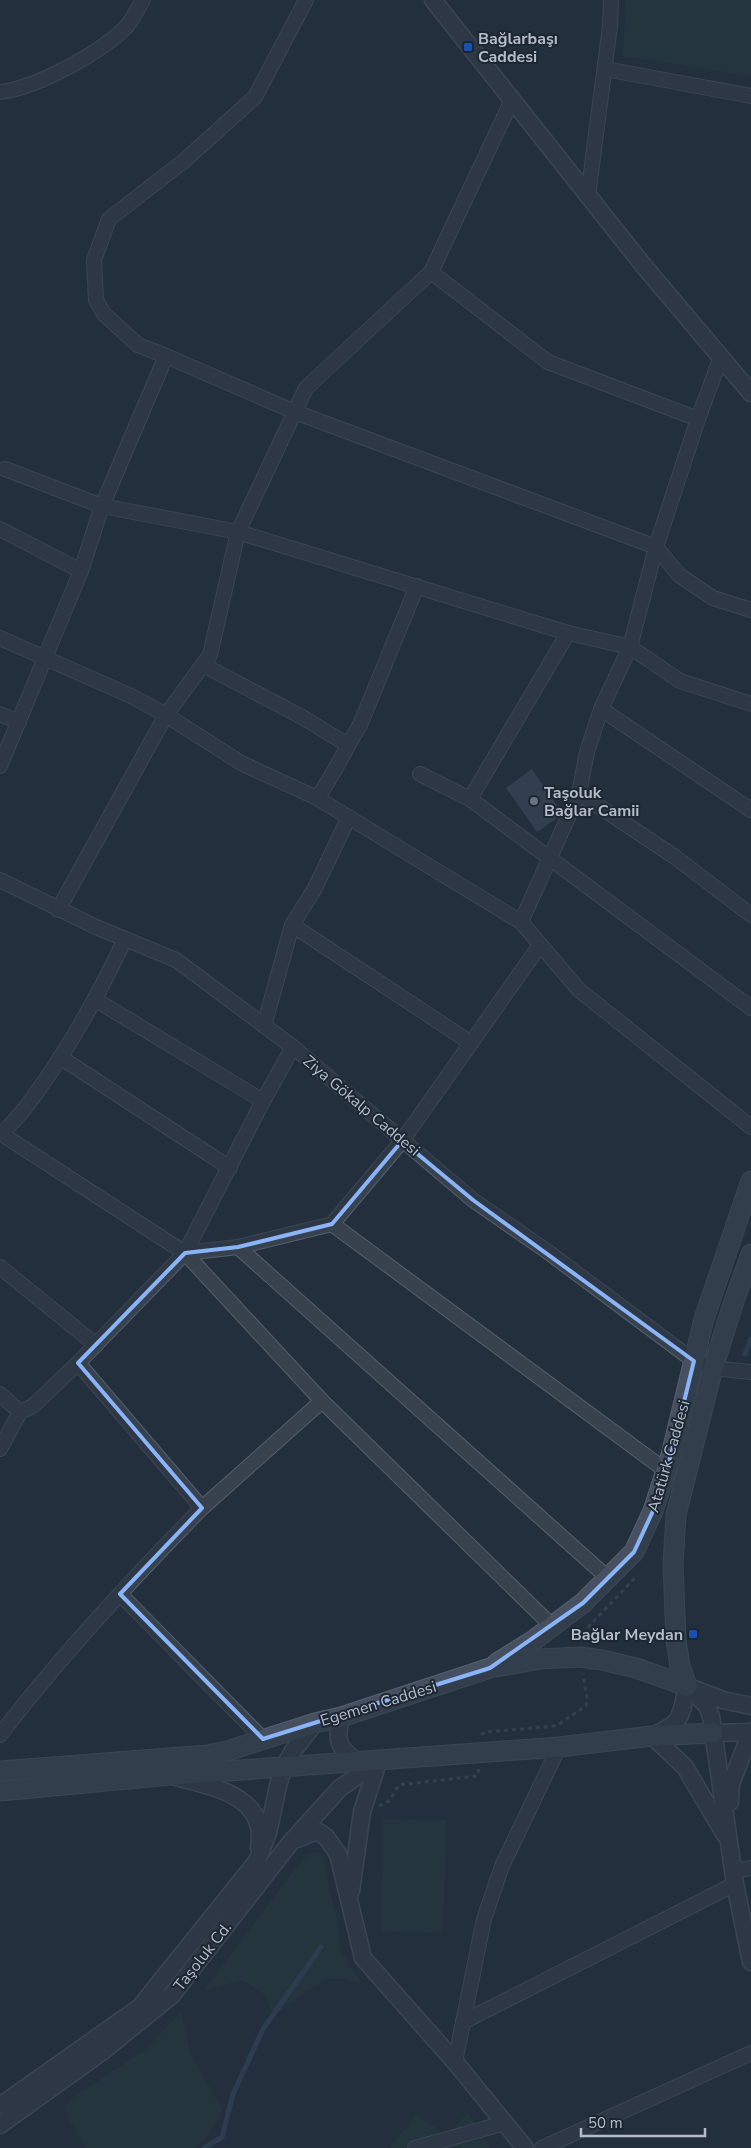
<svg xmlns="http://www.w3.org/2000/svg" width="751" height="2148" font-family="'Nunito Sans',sans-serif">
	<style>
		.green { fill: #263c3f }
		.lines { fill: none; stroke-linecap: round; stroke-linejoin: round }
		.stream { stroke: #394c67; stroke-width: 5 }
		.building { fill: #455162 }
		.minor-casing { stroke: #565f6c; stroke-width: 16 }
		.tertiary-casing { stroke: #565f6c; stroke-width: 19 }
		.secondary-casing { stroke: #565f6c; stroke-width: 21 }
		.path { stroke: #44595c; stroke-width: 3; stroke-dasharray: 4 4; stroke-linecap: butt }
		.minor { stroke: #38414e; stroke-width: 14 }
		.tertiary { stroke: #38414e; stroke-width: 16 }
		.secondary { stroke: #465061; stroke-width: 19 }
		.marked { fill: none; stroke: #8ab4f8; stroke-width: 4; stroke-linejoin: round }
		.transit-dot { fill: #1a4fb4; stroke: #1d2633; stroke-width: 2 }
		.worship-dot { fill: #6b7280; stroke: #1d2633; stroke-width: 2 }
		.labels { text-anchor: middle; stroke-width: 4; stroke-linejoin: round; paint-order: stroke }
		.poi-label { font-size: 16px; font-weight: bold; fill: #b4bcc9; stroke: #1d2633; text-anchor: start }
		.street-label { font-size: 16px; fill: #b4bcc9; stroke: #1d2633 }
	</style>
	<rect width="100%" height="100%" fill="#242f3e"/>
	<g class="green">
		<path d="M 626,0 L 751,0 L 751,76 L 623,56 Z"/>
		<path d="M 383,1819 L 446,1820 L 443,1933 L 381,1931 Z"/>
		<path d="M 315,1852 L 321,1854 L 325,1863 L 328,1885 L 337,1919 L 340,1948 L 350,1967 L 364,1985 L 346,1979 L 325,1979 L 274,2015 L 264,1994 L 242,1980 L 203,1991 L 300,1863 L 308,1854 Z"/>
		<path d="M 181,2012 L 190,2054 L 223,2111 L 208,2136 L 194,2148 L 86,2148 L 68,2118 L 65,2107 L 74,2097 L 145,2050 Z"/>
		<path d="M 467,2114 L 480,2128 L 490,2148 L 390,2148 L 416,2115 L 448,2136 Z"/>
	</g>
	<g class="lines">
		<g class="stream">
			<path d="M 745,1354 L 751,1339"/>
			<path d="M 204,2148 L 222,2137 L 233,2094 L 263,2029 L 321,1947"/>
		</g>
	</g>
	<path class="building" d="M 532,769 L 563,814 L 537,832 L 506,788 Z"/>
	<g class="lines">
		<defs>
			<g id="minor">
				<path d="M 306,0 L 255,97 L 184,161 L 109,219 L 94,260 L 96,300 L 104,314 L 138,345 L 166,356 L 295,412 L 656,547 L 679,575 L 713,598 L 751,610"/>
				<path d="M 605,69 L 751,96"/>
				<path d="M 0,92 C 36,88 98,54 124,29 C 132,22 137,9 143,0"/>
				<path d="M 588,196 L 610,26 L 611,0"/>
				<path d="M 431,272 L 548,362 L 698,419"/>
				<path d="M 5,469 L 102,506 L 238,532 L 568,633 L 630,647 L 680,681 L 751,704"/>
				<path d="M 0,529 L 81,571"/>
				<path d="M 0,638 L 131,696 L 166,715 L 241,763 L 317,798 L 521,922 L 579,990 L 751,1127"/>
				<path d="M 203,665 L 302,717 L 348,745"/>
				<path d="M 601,709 L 751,810"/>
				<path d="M 0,714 L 19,722"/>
				<path d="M 0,766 L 81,571 L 102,506 L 166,356"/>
				<path d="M 420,774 L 470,799 L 751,1008"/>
				<path d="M 579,793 L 675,857 L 751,915"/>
				<path d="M 317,798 C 334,775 345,749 360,725 L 417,586"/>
				<path d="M 470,799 L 568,633"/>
				<path d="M 0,880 L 96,927 L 176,960 L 293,1047 L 473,1200 L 548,1252 L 694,1361 L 713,1368 L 751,1372"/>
				<path d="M 58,910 L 166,715 L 210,655 L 238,532 L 306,388 L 431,272 L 512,100"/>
				<path d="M 521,922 L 579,793 L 587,752 L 601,709 L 630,647 L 656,547 L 698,419 L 721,357"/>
				<path d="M 292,925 L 471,1043"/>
				<path d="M 96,1000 L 263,1101"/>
				<path d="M 264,1026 L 292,925 L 314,890 L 349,817"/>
				<path d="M 60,1057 L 230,1168"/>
				<path d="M 0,1133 L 185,1253 L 322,1401 L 552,1626"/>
				<path d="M 2,1134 C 13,1122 25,1110 34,1096 C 70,1047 99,994 125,939"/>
				<path d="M 332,1224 L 665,1470"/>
				<path d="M 238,1247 L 608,1578"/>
				<path d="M 185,1253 L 238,1247 L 332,1224 L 402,1141 L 540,945"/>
				<path d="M 0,1267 L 96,1345"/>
				<path d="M 0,1394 L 20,1412"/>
				<path d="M 0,1449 L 20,1412 L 33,1406 L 78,1363 L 185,1253 L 263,1101 L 293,1047"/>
				<path d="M 202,1508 L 322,1401"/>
				<path d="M 120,1594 L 263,1739"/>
				<path d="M 0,1735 C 62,1654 131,1580 202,1508 L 78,1363"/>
				<path d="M 733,1871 L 751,1868"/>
				<path d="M 463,2022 L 735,1884"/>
				<path d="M 455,2062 L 484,1919 L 502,1866 L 559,1747"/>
				<path d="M 415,2148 L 505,2123"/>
				<path d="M 542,2148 L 751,2053"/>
			</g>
			<g id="tertiary">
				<path d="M 433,0 L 643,265 L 751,393"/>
				<path d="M 687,1686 L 707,1706 L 711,1717 L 735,1884 L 751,1962"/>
				<path d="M 687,1686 C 680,1719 683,1722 652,1736 L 685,1767 L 725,1835"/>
				<path d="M 694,1689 L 723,1700 L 751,1706"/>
				<path d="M 341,1717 C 335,1741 338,1748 359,1763"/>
				<path d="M 713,1733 L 751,1732"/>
				<path d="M 176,1777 C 212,1787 268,1795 259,1847"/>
				<path d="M 730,1802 L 731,1784 L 751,1732"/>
				<path d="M 297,1839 L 317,1831 L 326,1837 L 338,1854 L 363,1958 L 455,2062 L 525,2148"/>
				<path d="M 351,1891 L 362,1812 L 378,1762"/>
				<path d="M 0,2106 L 140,2007 L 257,1861 L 268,1833 L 278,1786 L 284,1767 L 293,1751 L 315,1723"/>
				<path d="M 0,2125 L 103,2051 L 172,1995 L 291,1842 L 340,1788 L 378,1762"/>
			</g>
			<g id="secondary">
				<path d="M 497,1663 L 534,1640 L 583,1603 L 634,1552 L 653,1511 L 671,1455 L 704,1319 L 751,1181"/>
				<path d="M 687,1686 L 680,1666 L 676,1641 L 673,1564 L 676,1515 L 713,1368 L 734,1301 L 751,1254"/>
				<path d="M 0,1771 L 208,1755 L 227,1751 L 315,1723 L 341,1717 L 490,1668 L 540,1659 L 580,1657 L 602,1660 L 636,1668 L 687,1686"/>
				<path d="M 0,1791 L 171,1775 L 559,1747 L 652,1736 L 713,1733"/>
			</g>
		</defs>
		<use href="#minor" class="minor-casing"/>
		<use href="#tertiary" class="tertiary-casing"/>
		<use href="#secondary" class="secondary-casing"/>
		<g class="path">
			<path d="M 579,1641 L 590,1625 L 636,1577"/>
			<path d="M 481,1735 L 485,1732 L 556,1726 L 586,1706 L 587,1698 L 583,1674"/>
			<path d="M 379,1806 L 389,1801 L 399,1785 L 477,1776 L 479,1769"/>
		</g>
		<use href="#minor" class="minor"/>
		<use href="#tertiary" class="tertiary"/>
		<use href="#secondary" class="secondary"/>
	</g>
	<path d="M0 0H751V2148H0ZM 402,1141 L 473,1200 L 694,1361 L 671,1455 L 653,1511 L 634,1552 L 583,1603 L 490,1668 L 263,1739 L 120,1594 L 202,1508 L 78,1363 L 185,1253 L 238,1247 L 332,1224 Z" fill="#242f3e" fill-opacity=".55" fill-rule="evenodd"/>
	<path class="marked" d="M 402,1141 L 473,1200 L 694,1361 L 671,1455 L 653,1511 L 634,1552 L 583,1603 L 490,1668 L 263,1739 L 120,1594 L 202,1508 L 78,1363 L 185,1253 L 238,1247 L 332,1224 Z"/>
	<g class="transit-dot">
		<rect x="463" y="42" width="10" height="10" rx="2.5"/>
		<rect x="688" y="1629" width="10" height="10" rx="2.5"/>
	</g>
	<circle class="worship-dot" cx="534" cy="801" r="5"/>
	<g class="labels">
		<g class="poi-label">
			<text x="478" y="44">Bağlarbaşı<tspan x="478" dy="18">Caddesi</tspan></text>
			<text x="544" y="798">Taşoluk<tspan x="544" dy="18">Bağlar Camii</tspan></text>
			<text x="683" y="1640" text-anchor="end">Bağlar Meydan</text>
		</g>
		<g class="street-label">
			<text transform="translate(362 1105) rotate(40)" y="6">Ziya Gökalp Caddesi</text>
			<text transform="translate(668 1456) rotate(-74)" y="6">Atatürk Caddesi</text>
			<text transform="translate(378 1703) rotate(-17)" y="6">Egemen Caddesi</text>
			<text transform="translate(202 1956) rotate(-52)" y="6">Taşoluk Cd.</text>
		</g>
	</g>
	<path d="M581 2128v8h124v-8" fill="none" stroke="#b4bcc9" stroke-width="2.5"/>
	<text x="588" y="2128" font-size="15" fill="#b4bcc9" stroke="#1d2633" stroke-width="4" paint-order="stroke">50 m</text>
</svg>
